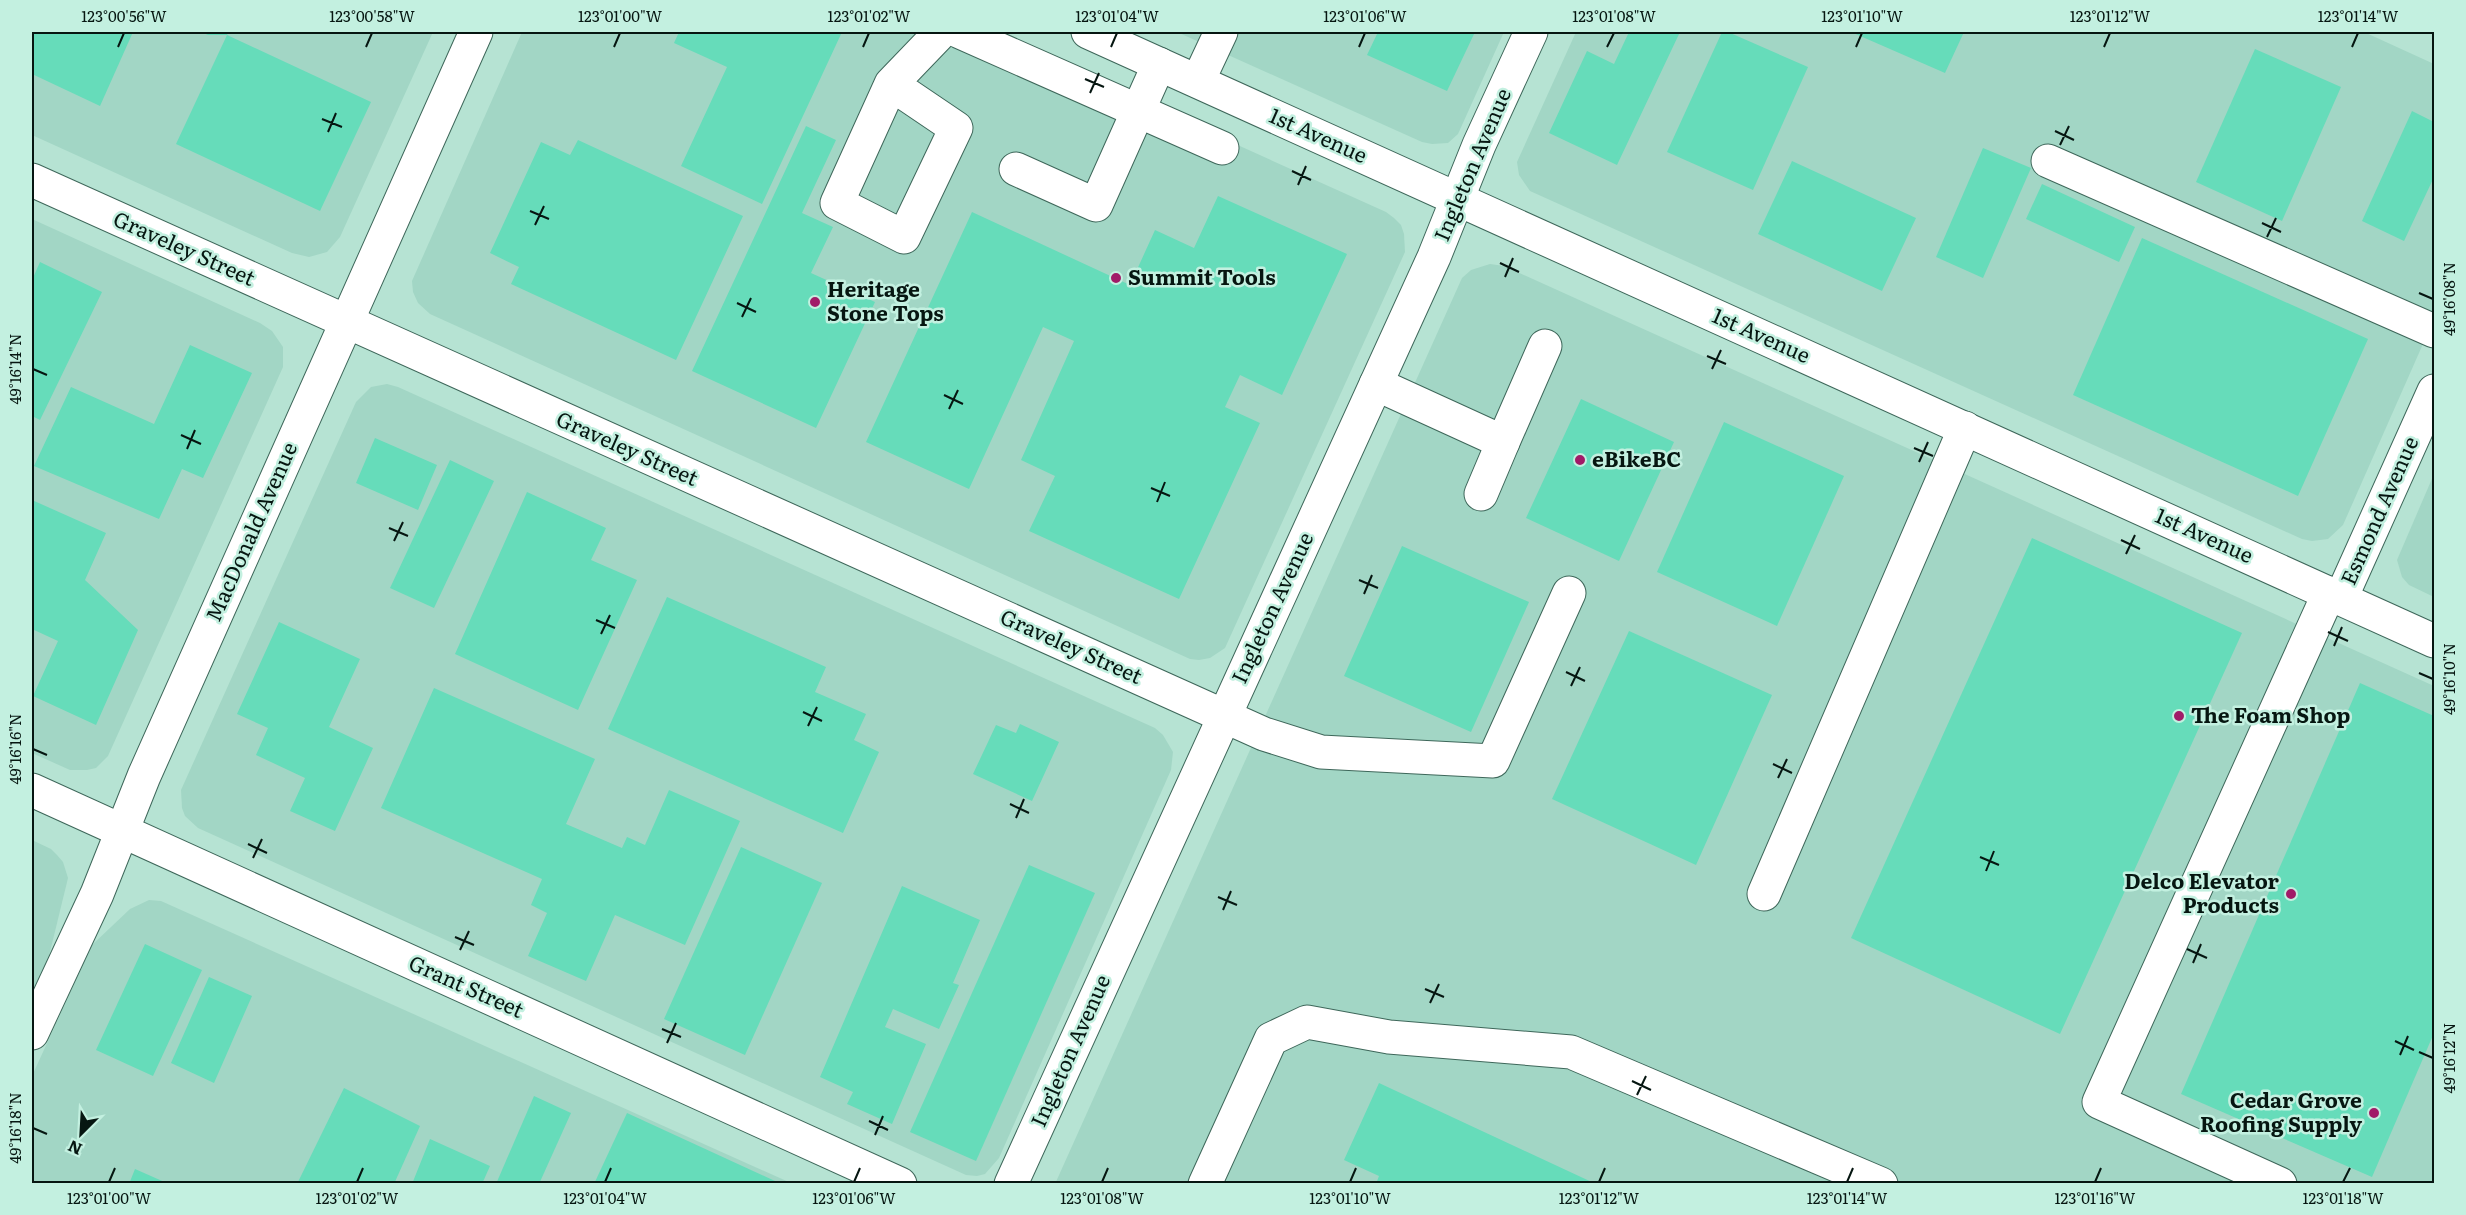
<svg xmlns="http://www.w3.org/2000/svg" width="2466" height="1215" font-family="Literata,serif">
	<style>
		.built { fill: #a2d6c5 }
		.building { fill: #66dcba }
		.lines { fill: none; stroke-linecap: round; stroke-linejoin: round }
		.minor-casing { stroke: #3e675a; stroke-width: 35 }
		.minor { stroke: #fff; stroke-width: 33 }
		.ticks { fill: none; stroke: #061611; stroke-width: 2 }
		.poi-dot { fill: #a11b68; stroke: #c3f0e0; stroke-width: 2 }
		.labels { text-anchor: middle; stroke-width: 5; stroke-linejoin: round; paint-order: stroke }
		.street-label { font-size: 21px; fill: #061611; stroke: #c3f0e0 }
		.poi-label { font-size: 21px; font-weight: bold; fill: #061611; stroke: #c3f0e0; text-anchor: start }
		.neatline { fill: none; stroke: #061611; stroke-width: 2 }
		.ticks-label { font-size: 15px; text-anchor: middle; fill: #061611 }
	</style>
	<rect width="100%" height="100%" fill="#b6e3d3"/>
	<g class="built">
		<path d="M 32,32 L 433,32 L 340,237 L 327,252 L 309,257 L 292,253 L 32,135 Z"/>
		<path d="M 522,32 L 987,32 L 1386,212 L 1394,218 L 1401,225 L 1404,234 L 1405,252 L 1225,648 L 1210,658 L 1199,660 L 1190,659 L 430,314 L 418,303 L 413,292 L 412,281 Z"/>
		<path d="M 1177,32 L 1504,32 L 1458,134 L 1448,143 L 1432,144 L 1422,142 Z"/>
		<path d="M 1576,32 L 2364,32 L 2434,64 L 2434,319 L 2343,525 L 2328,539 L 2312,541 L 2302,539 L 1530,191 L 1519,175 L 1517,162 Z"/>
		<path d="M 32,219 L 260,323 L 272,331 L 283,347 L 283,367 L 108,756 L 96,768 L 87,770 L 70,770 L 32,753 Z"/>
		<path d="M 1490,264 L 1504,266 L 2434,686 L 2434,1183 L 1055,1184 L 1462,278 L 1471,270 Z"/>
		<path d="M 387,384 L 398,387 L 1155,728 L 1163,735 L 1173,752 L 1171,770 L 999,1158 L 985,1174 L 977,1176 L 966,1175 L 198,828 L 185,816 L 182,808 L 181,790 L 356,402 L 371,387 Z"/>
		<path d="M 2434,474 L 2434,597 L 2409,585 L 2402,577 L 2397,560 Z"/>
		<path d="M 32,840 L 51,849 L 57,855 L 63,862 L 68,878 L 49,956 L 32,995 Z"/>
		<path d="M 149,900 L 161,901 L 791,1183 L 32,1184 L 32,1076 L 92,945 L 130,909 Z"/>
	</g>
	<g class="building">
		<path d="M 32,32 L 133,32 L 100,106 L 32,74 Z"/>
		<path d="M 201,32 L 229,32 L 227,35 L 208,35 Z"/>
		<path d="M 679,32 L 842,32 L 762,204 L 681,166 L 727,67 L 674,43 Z"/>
		<path d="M 1378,32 L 1475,32 L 1447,91 L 1367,55 Z"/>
		<path d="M 1629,32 L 1680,32 L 1617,165 L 1549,133 L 1587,51 L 1614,64 Z"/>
		<path d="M 1722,32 L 1728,32 L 1808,67 L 1753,190 L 1667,152 Z"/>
		<path d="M 1851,32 L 1964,32 L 1945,73 Z"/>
		<path d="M 227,35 L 371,102 L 320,211 L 176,144 Z"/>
		<path d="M 2255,49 L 2341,87 L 2282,221 L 2196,182 Z"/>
		<path d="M 2412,111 L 2434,122 L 2434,177 L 2404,241 L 2362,221 Z"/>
		<path d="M 806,126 L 836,140 L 802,213 L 833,227 L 811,273 L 875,302 L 816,428 L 692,371 Z"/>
		<path d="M 578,140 L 743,216 L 676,360 L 511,284 L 519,267 L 490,253 L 541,142 L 570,155 Z"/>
		<path d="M 1983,148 L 2031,168 L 1983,278 L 1936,257 Z"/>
		<path d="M 1792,161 L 1916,218 L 1882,291 L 1758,234 Z"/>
		<path d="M 2042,184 L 2135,227 L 2119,262 L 2026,219 Z"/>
		<path d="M 1218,196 L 1347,254 L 1282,395 L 1240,375 L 1225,407 L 1260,423 L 1179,599 L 1029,531 L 1055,476 L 1021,460 L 1074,341 L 1043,327 L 969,489 L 866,442 L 972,212 L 1130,285 L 1155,230 L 1194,248 Z"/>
		<path d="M 2142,238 L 2368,339 L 2298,496 L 2073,395 Z"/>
		<path d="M 40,262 L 102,292 L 40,420 L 32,416 L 32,280 Z"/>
		<path d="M 190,345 L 252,373 L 203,478 L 182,469 L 159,519 L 34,466 L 71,387 L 154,424 Z"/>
		<path d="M 1581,399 L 1674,442 L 1619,561 L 1526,518 Z"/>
		<path d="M 1724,422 L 1844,476 L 1777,626 L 1657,572 Z"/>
		<path d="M 375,438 L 437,465 L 418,510 L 356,483 Z"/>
		<path d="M 450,460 L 494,481 L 434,608 L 390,588 Z"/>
		<path d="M 527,492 L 606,528 L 591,560 L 637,580 L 578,710 L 455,654 Z"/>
		<path d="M 32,500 L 106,533 L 85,580 L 138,630 L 96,725 L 33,696 L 58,641 L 32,629 Z"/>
		<path d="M 2032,538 L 2242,633 L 2060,1034 L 1851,938 Z"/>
		<path d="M 1402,546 L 1529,602 L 1471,732 L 1344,676 Z"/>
		<path d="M 667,597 L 826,667 L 815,692 L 866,714 L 854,740 L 879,752 L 843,833 L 608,729 Z"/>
		<path d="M 279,622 L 360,659 L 329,727 L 373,748 L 335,831 L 290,811 L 305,778 L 256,755 L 268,728 L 237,714 Z"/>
		<path d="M 1629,631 L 1772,695 L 1696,865 L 1552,799 Z"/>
		<path d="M 2360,683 L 2434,716 L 2434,1033 L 2372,1177 L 2181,1094 Z"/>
		<path d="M 434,688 L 595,759 L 566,824 L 622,848 L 627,837 L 645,845 L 669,790 L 740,821 L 685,945 L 615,915 L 586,981 L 528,956 L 547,913 L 531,905 L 542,879 L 381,808 Z"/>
		<path d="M 1020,724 L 1059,742 L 1032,801 L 973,774 L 996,725 L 1016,733 Z"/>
		<path d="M 741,847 L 822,883 L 745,1055 L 664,1019 Z"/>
		<path d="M 1029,865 L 1095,893 L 976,1161 L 910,1132 Z"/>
		<path d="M 902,886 L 980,920 L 953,983 L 959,985 L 939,1029 L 893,1009 L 885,1027 L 926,1044 L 892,1124 L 847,1104 L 853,1092 L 820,1077 Z"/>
		<path d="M 145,944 L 202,970 L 153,1076 L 96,1050 Z"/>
		<path d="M 209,977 L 252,996 L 214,1083 L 171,1063 Z"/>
		<path d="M 1379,1083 L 1596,1184 L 1376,1184 L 1379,1176 L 1344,1160 Z"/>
		<path d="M 344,1088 L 420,1126 L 394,1184 L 297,1184 Z"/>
		<path d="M 534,1096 L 571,1113 L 539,1184 L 496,1184 Z"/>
		<path d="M 627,1113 L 775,1181 L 773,1184 L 594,1184 Z"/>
		<path d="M 430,1139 L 490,1166 L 482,1184 L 412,1184 Z"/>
		<path d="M 135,1169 L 169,1184 L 129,1184 Z"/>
	</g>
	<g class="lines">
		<defs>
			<g id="minor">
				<path d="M 960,32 L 1222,148"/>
				<path d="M 1088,32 L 2434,641"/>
				<path d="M 1198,81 L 1221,32"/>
				<path d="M 891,84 L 956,128 L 904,237 L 837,203 L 891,84 L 941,32"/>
				<path d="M 2048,161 L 2434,331"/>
				<path d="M 1016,169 L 1096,205 L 1159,64"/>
				<path d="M 32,180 L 1264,734 L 1321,752 L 1493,761 L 1569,593"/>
				<path d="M 1376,384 L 1503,442 L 1545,346"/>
				<path d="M 1481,494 L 1503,442"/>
				<path d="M 2341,598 L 2434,391"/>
				<path d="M 32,790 L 900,1184"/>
				<path d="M 1764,894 L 1965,428"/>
				<path d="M 32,1033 L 97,894 L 144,776 L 476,32"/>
				<path d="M 1011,1184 L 1434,257 L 1479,145 L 1531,32"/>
				<path d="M 1205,1184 L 1271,1039 L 1307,1022 L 1389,1037 L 1571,1052 L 1881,1184"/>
				<path d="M 2280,1184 L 2099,1102 L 2329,593"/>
			</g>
		</defs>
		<use href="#minor" class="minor-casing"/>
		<use href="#minor" class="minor"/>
	</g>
	<path class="ticks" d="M 118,47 L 124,33M 366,47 L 372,33M 614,47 L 620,33M 863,47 L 869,33M 1111,47 L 1117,33M 1359,47 L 1365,33M 1607,47 L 1614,33M 1856,47 L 1862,33M 2104,47 L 2110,33M 2352,47 L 2358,33M 1085,79 L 1104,87M 1090,93 L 1099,73M 322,119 L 342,127M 2055,131 L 2074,140M 328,132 L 336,113M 2060,145 L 2069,126M 1292,171 L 1311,180M 1298,185 L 1306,166M 530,211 L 549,219M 2262,223 L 2281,232M 535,225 L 544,206M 2267,237 L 2276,218M 1500,263 L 1519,272M 1505,277 L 1513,258M 2419,293 L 2433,299M 737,303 L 756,312M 742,317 L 751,298M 1707,356 L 1726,364M 33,369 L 47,375M 1712,369 L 1721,350M 944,395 L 963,404M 949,409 L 958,390M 181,435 L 201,444M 1914,448 L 1933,456M 187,449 L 195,430M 1919,462 L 1928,442M 1151,488 L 1170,496M 1157,502 L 1165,482M 389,528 L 408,536M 2121,540 L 2140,549M 394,541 L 403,522M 2126,554 L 2135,535M 1359,580 L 1378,588M 1364,594 L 1372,575M 596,620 L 615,628M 2328,632 L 2348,641M 601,634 L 610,615M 2334,646 L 2342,627M 1566,672 L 1585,681M 2419,673 L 2433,679M 1571,686 L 1580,667M 803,712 L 822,721M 808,726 L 817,707M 33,749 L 47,755M 1773,764 L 1792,773M 1778,778 L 1787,759M 1010,804 L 1029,813M 1016,818 L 1024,799M 248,844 L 267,853M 1980,857 L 1999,865M 253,858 L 262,839M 1986,871 L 1994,851M 1218,897 L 1237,905M 1223,910 L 1231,891M 455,937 L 474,945M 2187,949 L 2207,958M 460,950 L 469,931M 2193,963 L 2201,944M 1425,989 L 1444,997M 1430,1003 L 1439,984M 662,1029 L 681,1037M 2395,1041 L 2414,1050M 667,1043 L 676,1023M 2419,1052 L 2433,1058M 2400,1055 L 2408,1036M 1632,1081 L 1651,1090M 1637,1095 L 1646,1076M 869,1121 L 888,1130M 33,1128 L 47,1134M 875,1135 L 883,1116M 109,1182 L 115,1168M 357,1182 L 363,1168M 605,1182 L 611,1168M 854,1182 L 860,1168M 1102,1182 L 1108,1168M 1350,1182 L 1356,1168M 1599,1182 L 1605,1168M 1847,1182 L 1853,1168M 2095,1182 L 2101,1168M 2343,1182 L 2350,1168"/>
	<g class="poi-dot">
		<circle cx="1116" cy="278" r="6"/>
		<circle cx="815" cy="302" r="6"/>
		<circle cx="1580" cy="460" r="6"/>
		<circle cx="2179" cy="716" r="6"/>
		<circle cx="2291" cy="894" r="6"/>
		<circle cx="2374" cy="1113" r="6"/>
	</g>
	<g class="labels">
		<g class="street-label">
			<text transform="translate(1318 136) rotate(24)" y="7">1st Avenue</text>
			<text transform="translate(1473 165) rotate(-67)" y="7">Ingleton Avenue</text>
			<text transform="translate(184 249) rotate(24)" y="7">Graveley Street</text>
			<text transform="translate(1761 336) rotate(24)" y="7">1st Avenue</text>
			<text transform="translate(627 449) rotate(24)" y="7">Graveley Street</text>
			<text transform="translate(2380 511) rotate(-66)" y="7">Esmond Avenue</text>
			<text transform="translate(252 532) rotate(-66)" y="7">MacDonald Avenue</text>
			<text transform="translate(2204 536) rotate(24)" y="7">1st Avenue</text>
			<text transform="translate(1273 608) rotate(-65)" y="7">Ingleton Avenue</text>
			<text transform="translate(1071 647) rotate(24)" y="7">Graveley Street</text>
			<text transform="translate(466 987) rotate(24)" y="7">Grant Street</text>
			<text transform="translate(1071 1051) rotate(-66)" y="7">Ingleton Avenue</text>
		</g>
		<g class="poi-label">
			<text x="1128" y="285">Summit Tools</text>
			<text x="827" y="297">Heritage<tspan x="827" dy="24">Stone Tops</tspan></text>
			<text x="1592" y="467">eBikeBC</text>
			<text x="2191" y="723">The Foam Shop</text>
			<text x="2279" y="889" text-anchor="end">Delco Elevator<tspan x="2279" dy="24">Products</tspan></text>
			<text x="2362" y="1108" text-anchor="end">Cedar Grove<tspan x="2362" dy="24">Roofing Supply</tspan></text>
		</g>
	</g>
	<rect width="2466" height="1215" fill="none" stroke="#c3f0e0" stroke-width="66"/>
	<g transform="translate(81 1134) rotate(204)" stroke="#c3f0e0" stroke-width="4.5" paint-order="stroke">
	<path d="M0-4.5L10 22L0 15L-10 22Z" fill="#061611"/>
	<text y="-9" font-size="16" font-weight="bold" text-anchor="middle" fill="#061611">N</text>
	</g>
	<rect x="33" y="33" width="2400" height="1149" class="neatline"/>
	<g class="ticks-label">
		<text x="124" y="22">123°00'56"W</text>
		<text x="372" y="22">123°00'58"W</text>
		<text x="620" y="22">123°01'00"W</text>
		<text x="869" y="22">123°01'02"W</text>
		<text x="1117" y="22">123°01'04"W</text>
		<text x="1365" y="22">123°01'06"W</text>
		<text x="1614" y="22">123°01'08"W</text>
		<text x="1862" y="22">123°01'10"W</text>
		<text x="2110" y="22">123°01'12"W</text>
		<text x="2358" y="22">123°01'14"W</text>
		<text transform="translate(2450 299) rotate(-90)" y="5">49°16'08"N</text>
		<text transform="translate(16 369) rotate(-90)" y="5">49°16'14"N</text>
		<text transform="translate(2450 679) rotate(-90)" y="5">49°16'10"N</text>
		<text transform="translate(16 749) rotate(-90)" y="5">49°16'16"N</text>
		<text transform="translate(2450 1058) rotate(-90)" y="5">49°16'12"N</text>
		<text transform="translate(16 1128) rotate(-90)" y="5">49°16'18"N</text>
		<text x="109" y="1204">123°01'00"W</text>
		<text x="357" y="1204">123°01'02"W</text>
		<text x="605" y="1204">123°01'04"W</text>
		<text x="854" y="1204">123°01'06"W</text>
		<text x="1102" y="1204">123°01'08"W</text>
		<text x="1350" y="1204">123°01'10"W</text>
		<text x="1599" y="1204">123°01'12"W</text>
		<text x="1847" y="1204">123°01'14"W</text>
		<text x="2095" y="1204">123°01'16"W</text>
		<text x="2343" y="1204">123°01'18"W</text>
	</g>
</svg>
